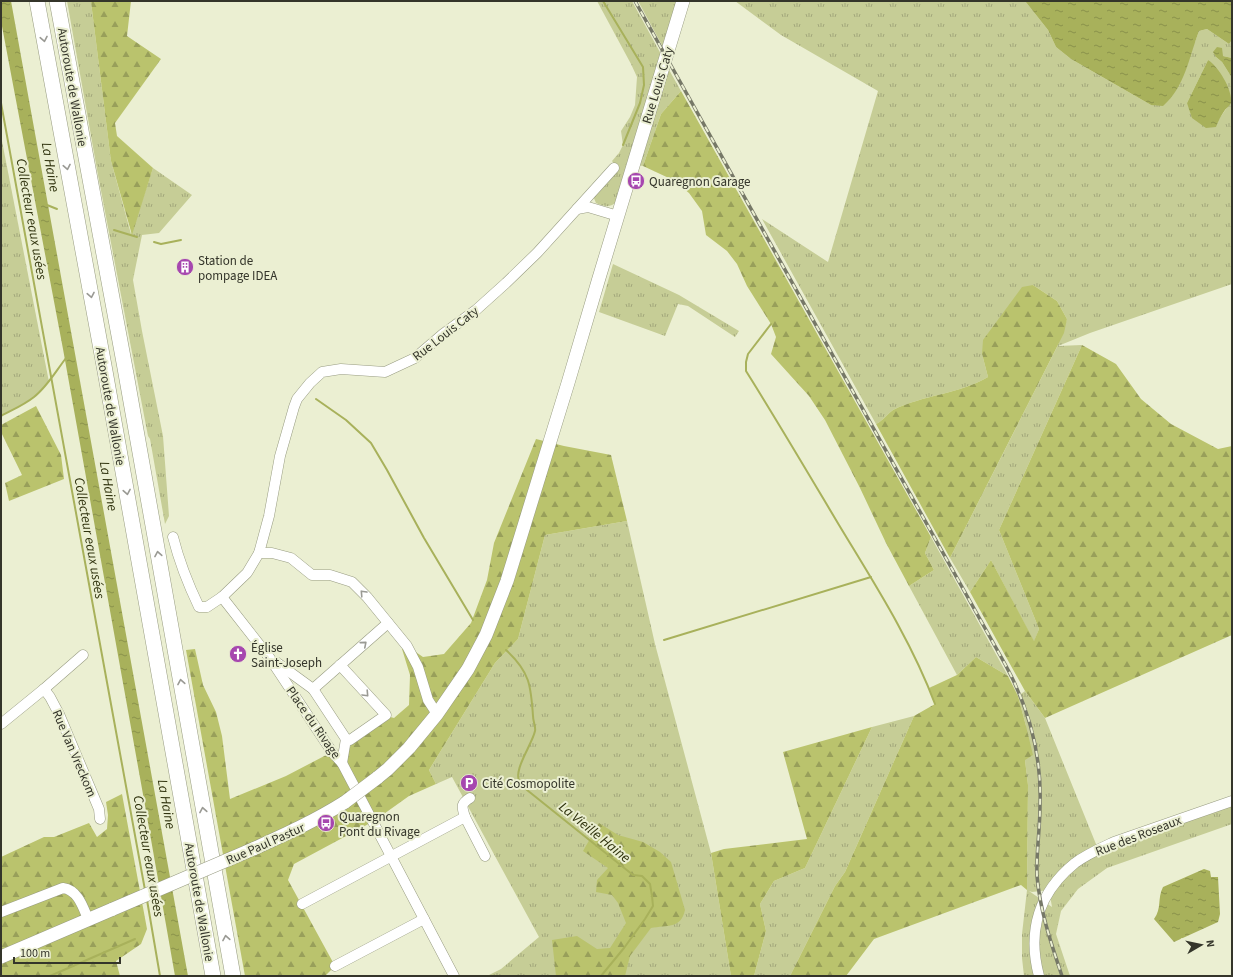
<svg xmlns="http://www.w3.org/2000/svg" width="1233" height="977" font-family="'Source Sans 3',sans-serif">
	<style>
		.grass { fill: url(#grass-tufts); fill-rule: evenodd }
		.forest { fill: url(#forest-firs) }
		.water { fill: url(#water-ripples) }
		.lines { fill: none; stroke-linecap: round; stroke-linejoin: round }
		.stream { stroke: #a8b15b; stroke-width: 2 }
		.minor-casing { stroke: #989c82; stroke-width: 11 }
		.major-casing { stroke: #989c82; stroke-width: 14 }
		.highway-casing { stroke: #989c82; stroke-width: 16 }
		.minor { stroke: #fff; stroke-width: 10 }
		.major { stroke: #fff; stroke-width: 13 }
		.highway { stroke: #fff; stroke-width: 15 }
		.rail-casing { stroke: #767867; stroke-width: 3.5 }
		.rail { stroke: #ebefd2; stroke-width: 2; stroke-dasharray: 6; stroke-linecap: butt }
		.major-bridge-casing { stroke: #989c82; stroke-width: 14; stroke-linecap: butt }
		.major-bridge { stroke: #fff; stroke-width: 13 }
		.oneway { stroke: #9a9a94 }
		.labels { text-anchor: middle; stroke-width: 4; stroke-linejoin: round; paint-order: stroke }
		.street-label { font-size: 13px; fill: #34352a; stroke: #ebefd2 }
		.poi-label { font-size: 13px; fill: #34352a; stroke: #ebefd2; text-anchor: start }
		.water-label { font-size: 14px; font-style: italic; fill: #2f320d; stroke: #ebefd2 }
	</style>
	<defs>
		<pattern id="grass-tufts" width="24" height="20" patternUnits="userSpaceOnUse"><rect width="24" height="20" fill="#c6cd96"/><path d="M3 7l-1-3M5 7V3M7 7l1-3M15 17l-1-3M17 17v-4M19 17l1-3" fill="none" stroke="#a2a77b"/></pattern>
		<pattern id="forest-firs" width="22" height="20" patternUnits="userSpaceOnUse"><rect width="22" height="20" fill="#bac36d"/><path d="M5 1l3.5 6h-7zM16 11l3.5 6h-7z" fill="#989f5a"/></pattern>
		<pattern id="water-ripples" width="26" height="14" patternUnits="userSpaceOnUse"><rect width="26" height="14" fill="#a8b15b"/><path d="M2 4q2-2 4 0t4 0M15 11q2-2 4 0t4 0" fill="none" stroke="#8a914b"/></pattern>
	</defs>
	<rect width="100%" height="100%" fill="#ebefd2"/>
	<g class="grass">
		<path d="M 67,1 L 95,1 L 91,2 L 111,161 L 131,234 L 153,168 L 192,195 L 159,233 L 142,235 L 133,280 L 142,331 L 163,436 L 169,516 L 165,524 L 150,439 L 148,436 L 98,175 Z"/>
		<path d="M 597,1 L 632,1 L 662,56 L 617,201 C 610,209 604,206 596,203 L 593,196 L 617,168 L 612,161 L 619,153 L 623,145 L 621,131 L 630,117 L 635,105 L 637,77 L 631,64 Z"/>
		<path d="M 638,1 L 680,1 L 664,49 Z"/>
		<path d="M 735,1 L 1025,1 L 1048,30 L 1056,47 L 1071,59 L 1151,105 L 1195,42 L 1199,31 L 1207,29 L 1229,44 L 1232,40 L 1232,58 L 1223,56 L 1216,57 L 1222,62 L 1232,78 L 1232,284 L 1090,333 L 1058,346 L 1082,345 L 999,530 L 1039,629 L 1034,642 L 991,560 L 970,592 L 950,558 L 1057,347 L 1067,319 L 1057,301 L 1033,285 L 982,354 L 988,377 C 959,394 923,395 893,410 C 887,414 883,421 876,424 L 762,219 L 828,262 L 878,91 L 781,35 ZM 1208,60 L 1231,102 L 1219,119 L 1187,103 Z"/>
		<path d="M 668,68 L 681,91 L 661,114 L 643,166 L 638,165 Z"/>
		<path d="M 1,136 L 49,382 C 36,398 19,407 1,416 Z"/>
		<path d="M 613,264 L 679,295 L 739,331 L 735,337 L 688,306 L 678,304 L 665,336 L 599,312 Z"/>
		<path d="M 627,521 L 655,644 L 711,853 L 731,976 L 487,976 L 501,969 L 539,937 L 452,777 L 436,784 L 429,770 L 495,663 L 518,639 L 545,535 Z"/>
		<path d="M 931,537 L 1008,676 L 976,657 L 957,675 L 909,586 L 934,570 L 925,553 Z"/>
		<path d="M 1025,691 L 1045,718 L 1098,849 L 1232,801 L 1232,824 L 1107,868 L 1078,889 L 1061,911 L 1056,934 L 1070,976 L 1024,976 L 1022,958 L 1022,934 L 1027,890 L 1028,785 L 1025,760 L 1026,726 L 1018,696 ZM 1049,890 L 1052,907 L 1029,891 L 1032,892 Z"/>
		<path d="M 914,716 L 845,872 L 835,886 L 790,976 L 754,976 L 766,931 L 760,904 L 774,881 L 805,868 L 872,727 Z"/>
	</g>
	<g class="forest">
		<path d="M 95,1 L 131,1 L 127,36 L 161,59 L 115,123 L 117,136 L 153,168 L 132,235 L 111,161 L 91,2 Z"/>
		<path d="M 681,91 L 931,537 L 925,553 L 934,570 L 909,586 L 886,543 L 860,488 L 825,420 L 809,396 L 771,354 L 776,337 L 771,324 L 747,286 L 737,264 L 727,251 L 706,235 L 702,211 L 689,193 L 673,180 L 643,166 L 661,114 Z"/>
		<path d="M 1033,285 L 1057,301 L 1067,319 L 1064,333 L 950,558 L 876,424 C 883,421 887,414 893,410 C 923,395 959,394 988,377 L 982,354 L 983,340 L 1022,287 Z"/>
		<path d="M 1082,345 L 1116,364 L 1141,399 L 1171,424 L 1218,449 L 1232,446 L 1232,635 L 1045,718 L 1025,691 L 970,592 L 991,560 L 1034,641 L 1039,629 L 999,530 Z"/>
		<path d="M 36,406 L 61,455 L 64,479 L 9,501 L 5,483 L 22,475 L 1,432 L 1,425 Z"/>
		<path d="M 536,439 L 564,446 L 611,455 L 627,521 L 545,535 L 518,639 L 495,663 L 429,770 L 436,784 L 409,796 L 374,821 L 294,864 L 288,880 L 335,966 L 325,976 L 245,976 L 186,650 L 195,649 L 203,685 L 216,712 L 222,736 L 230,799 L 286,776 L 332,752 L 342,763 L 351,745 L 387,716 L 394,718 L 409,705 L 410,675 L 402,649 L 407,646 L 423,657 L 444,654 L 471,623 L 487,580 L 494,543 Z"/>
		<path d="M 976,657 L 1008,676 L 1018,696 L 1026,726 L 1033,755 L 1025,760 L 1028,785 L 1027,890 L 1021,885 L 874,939 L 846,976 L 790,976 L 835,886 L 845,872 L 914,716 L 935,704 L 929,688 L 957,675 Z"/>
		<path d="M 872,727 L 805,868 L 774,881 L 760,904 L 766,931 L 754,976 L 731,976 L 711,853 L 724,849 L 807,839 L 783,752 Z"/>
		<path d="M 122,794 L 147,929 L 141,944 L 116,961 L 120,976 L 1,976 L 1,857 L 44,837 L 54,837 L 89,823 L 97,837 L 107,829 L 108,815 L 106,802 Z"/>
		<path d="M 599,823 L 618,835 L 643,842 L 660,852 L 671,862 L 685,910 C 681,929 667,925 651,928 L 630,956 L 625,976 L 556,976 L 552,940 L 577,936 L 597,949 L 610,948 L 626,923 L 618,903 L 612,895 L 596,892 L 597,880 L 608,868 L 583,851 Z"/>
	</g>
	<g class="water">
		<path d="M 1,1 L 11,1 L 188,976 L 175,976 L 146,811 L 63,349 L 1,21 Z"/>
		<path d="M 1025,1 L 1232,1 L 1232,40 L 1229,44 L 1207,29 L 1199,31 C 1189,57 1185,87 1163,106 L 1151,105 L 1071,59 L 1056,47 L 1048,30 Z"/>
		<path d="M 1217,47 L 1222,48 L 1223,56 L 1232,58 L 1232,78 L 1222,62 L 1216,57 L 1213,52 Z"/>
		<path d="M 1208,60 C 1218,66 1233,90 1231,103 C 1230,105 1227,108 1225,110 C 1221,116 1218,121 1216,127 L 1206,128 L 1192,118 L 1187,103 Z"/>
		<path d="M 1204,869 L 1210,871 L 1211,877 L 1218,877 L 1220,914 L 1218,922 L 1174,942 L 1154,919 C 1162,908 1157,899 1163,887 Z"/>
	</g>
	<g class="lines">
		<g class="stream">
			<path d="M 603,1 L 643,67 L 644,85 L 640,103 L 623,145"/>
			<path d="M 1,103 L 145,890"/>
			<path d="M 47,205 L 57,209"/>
			<path d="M 114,230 L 137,237"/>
			<path d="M 154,242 L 161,244 L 181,240"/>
			<path d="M 771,324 L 748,354 L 746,362 L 746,371 C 778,422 808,473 839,525 C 874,583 911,640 935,704"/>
			<path d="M 316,399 L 346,420 L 371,443 L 387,470 L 424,538 L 473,620"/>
			<path d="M 1,416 C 12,410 24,405 34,397 C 47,387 56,371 66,358"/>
			<path d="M 664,640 L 871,577"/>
			<path d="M 506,650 C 530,672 531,686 533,716 C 533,721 536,727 535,731 C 532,745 512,771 520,783 C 521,786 525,788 527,790 L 633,875 L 642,876 L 650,884 L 652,896 L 653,906 L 645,919 L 624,948 L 601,976"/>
			<path d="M 147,900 L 160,976"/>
			<path d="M 50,976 L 135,939"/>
		</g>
		<defs>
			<g id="minor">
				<path d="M 577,209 L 588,207 L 618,216"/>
				<path d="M 173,537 C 179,561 188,584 199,607 L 207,607 L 222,597 L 247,573 L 259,553 L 269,516 L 280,456 L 294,407 L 297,399 L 310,383 L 322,372 L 341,369 L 385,372 L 415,358 L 443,334 L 476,310 L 506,283 L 537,253 L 614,168"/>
				<path d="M 259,553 L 272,553 L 291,558 L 312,575 L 330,575 L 352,582 L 367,597 L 407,646 L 418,667 L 428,700 L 437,714"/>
				<path d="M 222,597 L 269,657 L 332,752 L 342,763 L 454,976"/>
				<path d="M 276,662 L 313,689 L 346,739 L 350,740 L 386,715 L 340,665"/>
				<path d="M 44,689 L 50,697 L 59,714 L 99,809 L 100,819"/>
				<path d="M 313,689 L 388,623"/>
				<path d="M 1,724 L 44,689 L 83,655"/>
				<path d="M 342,763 L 346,739"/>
				<path d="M 465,817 L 485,856"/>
				<path d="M 302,904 L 465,817 C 462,807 460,804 470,798"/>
				<path d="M 1,912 L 63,888 C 78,890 83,907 88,919"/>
				<path d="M 335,966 L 424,919"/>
				<path d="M 1039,976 C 1027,931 1039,892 1075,863 C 1087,854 1101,848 1114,842 L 1232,801"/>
			</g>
			<g id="major">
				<path d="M 377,778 L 388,769 L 409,748 L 437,714 L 468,669 L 486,635 L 507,581 L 568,383 L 599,278 L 683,1"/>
				<path d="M 253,849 C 284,835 315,821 345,802"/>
				<path d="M 1,957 L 113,909"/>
			</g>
			<g id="highway">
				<path d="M 37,1 L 105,371 L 213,976"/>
				<path d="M 57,1 L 125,368 L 233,976"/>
			</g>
		</defs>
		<use href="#minor" class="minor-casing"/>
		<use href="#major" class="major-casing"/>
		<use href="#highway" class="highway-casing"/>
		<use href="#minor" class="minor"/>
		<use href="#major" class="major"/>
		<use href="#highway" class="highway"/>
		<defs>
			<path id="rail" d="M 635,1 L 1005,664 C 1029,708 1042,755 1040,806 C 1040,830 1036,853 1037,876 C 1040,911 1051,943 1062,976"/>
		</defs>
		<use href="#rail" class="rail-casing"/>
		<use href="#rail" class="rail"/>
		<defs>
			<g id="major-bridge">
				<path d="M 345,802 L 377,778"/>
				<path d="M 113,909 L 253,849"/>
			</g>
		</defs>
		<use href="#major-bridge" class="major-bridge-casing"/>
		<use href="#major-bridge" class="major-bridge"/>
	</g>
	<defs><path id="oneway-chevron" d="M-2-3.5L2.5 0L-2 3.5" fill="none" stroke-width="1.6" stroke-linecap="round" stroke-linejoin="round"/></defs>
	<g class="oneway">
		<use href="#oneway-chevron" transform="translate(44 39) rotate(79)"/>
		<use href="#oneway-chevron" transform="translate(67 167) rotate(79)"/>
		<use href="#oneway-chevron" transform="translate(91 295) rotate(79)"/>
		<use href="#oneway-chevron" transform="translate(127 492) rotate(80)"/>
		<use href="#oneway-chevron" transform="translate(158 554) rotate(-100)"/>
		<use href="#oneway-chevron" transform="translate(363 593) rotate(-133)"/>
		<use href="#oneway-chevron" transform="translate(364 644) rotate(-41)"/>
		<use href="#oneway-chevron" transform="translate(181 682) rotate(-100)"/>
		<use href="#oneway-chevron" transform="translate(366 694) rotate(47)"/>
		<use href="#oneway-chevron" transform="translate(203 810) rotate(-100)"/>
		<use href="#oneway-chevron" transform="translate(226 938) rotate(-100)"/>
	</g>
	<defs>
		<symbol id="bus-disc" viewBox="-11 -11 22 22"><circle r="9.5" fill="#a647af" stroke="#ebefd2"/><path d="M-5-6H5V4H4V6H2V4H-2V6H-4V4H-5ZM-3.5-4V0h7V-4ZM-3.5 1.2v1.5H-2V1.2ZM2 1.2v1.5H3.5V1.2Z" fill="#fff"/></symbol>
		<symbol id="building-disc" viewBox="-11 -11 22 22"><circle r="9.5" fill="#a647af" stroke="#ebefd2"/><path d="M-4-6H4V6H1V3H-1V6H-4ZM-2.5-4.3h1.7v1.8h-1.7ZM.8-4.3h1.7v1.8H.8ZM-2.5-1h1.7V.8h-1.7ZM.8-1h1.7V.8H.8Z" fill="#fff"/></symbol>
		<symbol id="church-disc" viewBox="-11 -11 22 22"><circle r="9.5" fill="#a647af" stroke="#ebefd2"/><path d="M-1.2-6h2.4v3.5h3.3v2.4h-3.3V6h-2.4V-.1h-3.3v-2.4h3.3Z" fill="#fff"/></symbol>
		<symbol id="parking-disc" viewBox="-11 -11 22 22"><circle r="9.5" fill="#a647af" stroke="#ebefd2"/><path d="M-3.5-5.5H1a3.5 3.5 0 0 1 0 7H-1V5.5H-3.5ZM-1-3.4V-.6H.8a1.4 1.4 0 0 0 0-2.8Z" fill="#fff"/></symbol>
	</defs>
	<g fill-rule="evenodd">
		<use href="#bus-disc" x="626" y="171" width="20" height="20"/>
		<use href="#building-disc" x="175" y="257" width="20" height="20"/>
		<use href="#church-disc" x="228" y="644" width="20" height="20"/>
		<use href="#parking-disc" x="459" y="773" width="20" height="20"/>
		<use href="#bus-disc" x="316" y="813" width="20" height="20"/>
	</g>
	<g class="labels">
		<g class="street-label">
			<text transform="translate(657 85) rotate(-73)" y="5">Rue Louis Caty</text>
			<text transform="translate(73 87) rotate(80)" y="5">Autoroute de Wallonie</text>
			<text transform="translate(445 333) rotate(-38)" y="5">Rue Louis Caty</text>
			<text transform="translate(111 406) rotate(80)" y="5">Autoroute de Wallonie</text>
			<text transform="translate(314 722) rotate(55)" y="5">Place du Rivage</text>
			<text transform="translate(75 753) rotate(67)" y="5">Rue Van Vreckom</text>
			<text transform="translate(1138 835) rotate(-21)" y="5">Rue des Roseaux</text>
			<text transform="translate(265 843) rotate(-24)" y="5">Rue Paul Pastur</text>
			<text transform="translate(200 902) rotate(80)" y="5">Autoroute de Wallonie</text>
		</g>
		<g class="poi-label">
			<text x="649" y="186">Quaregnon Garage</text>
			<text x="198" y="265">Station de<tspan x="198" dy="15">pompage IDEA</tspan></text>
			<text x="251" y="652">Église<tspan x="251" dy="15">Saint-Joseph</tspan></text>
			<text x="482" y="788">Cité Cosmopolite</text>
			<text x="339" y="821">Quaregnon<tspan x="339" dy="15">Pont du Rivage</tspan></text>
		</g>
		<g class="water-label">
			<text transform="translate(51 167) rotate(80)" y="5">La Haine</text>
			<text transform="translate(32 219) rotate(80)" y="5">Collecteur eaux usées</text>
			<text transform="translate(109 486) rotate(80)" y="5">La Haine</text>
			<text transform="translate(90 538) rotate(80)" y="5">Collecteur eaux usées</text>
			<text transform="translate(167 804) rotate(80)" y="5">La Haine</text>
			<text transform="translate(595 832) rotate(39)" y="5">La Vieille Haine</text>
			<text transform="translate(149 856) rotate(80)" y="5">Collecteur eaux usées</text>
		</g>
	</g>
	<rect width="1233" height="977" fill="none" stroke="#34352a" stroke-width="4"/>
	<g transform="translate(1201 945) rotate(81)" stroke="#ebefd2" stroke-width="3" paint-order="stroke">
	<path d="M0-3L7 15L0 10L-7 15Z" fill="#34352a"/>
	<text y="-6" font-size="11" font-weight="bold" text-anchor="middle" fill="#34352a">N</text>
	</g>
	<path d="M14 957v6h106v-6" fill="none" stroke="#34352a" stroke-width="2"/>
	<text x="20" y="957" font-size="12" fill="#34352a" stroke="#ebefd2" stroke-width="3" paint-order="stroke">100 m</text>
</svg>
